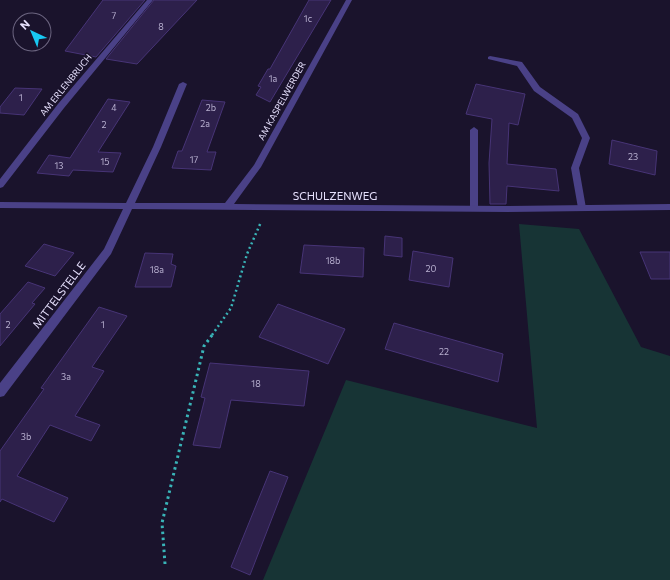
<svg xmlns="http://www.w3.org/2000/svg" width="670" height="580" font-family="Commissioner,sans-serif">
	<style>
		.green { fill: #173435 }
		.building { fill: #2d204b; stroke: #473476 }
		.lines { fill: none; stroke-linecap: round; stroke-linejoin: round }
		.path-far1 { stroke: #39b4b8; stroke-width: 2.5; stroke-dasharray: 2 3; stroke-linecap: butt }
		.path { stroke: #39b4b8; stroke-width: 3; stroke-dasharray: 2.5 3.5; stroke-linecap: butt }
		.lane { fill: #4a4187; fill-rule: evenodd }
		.street { fill: #4a4187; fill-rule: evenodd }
		.labels { text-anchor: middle; stroke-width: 3; stroke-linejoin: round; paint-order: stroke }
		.number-label { font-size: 9px; fill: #b8b0d0 }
		.far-street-label { font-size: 9px; fill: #e6e0fd; stroke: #1a132c }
		.street-label { font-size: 11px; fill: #e6e0fd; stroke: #1a132c }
	</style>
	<rect width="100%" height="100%" fill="#1a132c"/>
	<path class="green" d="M 519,224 L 579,229 L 641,347 L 670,356 L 670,580 L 263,580 L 346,380 L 537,428 Z"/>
	<g class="building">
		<path d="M 103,0 L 145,0 L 96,57 L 65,51 Z"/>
		<path d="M 154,0 L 197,0 L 137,64 L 106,59 Z"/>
		<path d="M 309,0 L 331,0 L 270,102 L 256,95 L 261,87 L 258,86 L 268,69 L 270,69 Z"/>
		<path d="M 476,84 L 525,94 L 518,125 L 509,123 L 507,164 L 556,169 L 559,191 L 507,186 L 506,204 L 490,204 L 489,163 L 492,119 L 466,114 Z"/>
		<path d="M 15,88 L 42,89 L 24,115 L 0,113 L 0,107 Z"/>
		<path d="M 108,99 L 130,102 L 98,152 L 121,153 L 113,172 L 73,170 L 69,176 L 37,173 L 49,155 L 70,158 Z"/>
		<path d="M 202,100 L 225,102 L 207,152 L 216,152 L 211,170 L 172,168 L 178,151 L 182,151 Z"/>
		<path d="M 612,140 L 657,151 L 655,175 L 609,164 Z"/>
		<path d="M 385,236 L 402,238 L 402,257 L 384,255 Z"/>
		<path d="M 44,244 L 74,253 L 55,276 L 25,266 Z"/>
		<path d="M 304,245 L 364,248 L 363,277 L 300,273 Z"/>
		<path d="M 413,251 L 453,258 L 449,287 L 409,280 Z"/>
		<path d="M 640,252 L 670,252 L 670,279 L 651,279 Z"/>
		<path d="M 145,253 L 173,254 L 171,264 L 176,266 L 171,287 L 135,287 Z"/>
		<path d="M 28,282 L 45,288 L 32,303 L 35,304 L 0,346 L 0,314 Z"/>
		<path d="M 278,304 L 345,329 L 328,364 L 259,337 Z"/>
		<path d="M 99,307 L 127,316 L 92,367 L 104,371 L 75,416 L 100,425 L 91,441 L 50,425 L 17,476 L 68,498 L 54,522 L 2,499 L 0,502 L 0,451 L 44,389 L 41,388 Z"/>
		<path d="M 394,323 L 503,354 L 498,382 L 385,349 Z"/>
		<path d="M 210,363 L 309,371 L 304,406 L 231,400 L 220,448 L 193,445 L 205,398 L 201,397 Z"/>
		<path d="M 270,471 L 288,477 L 250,575 L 231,567 Z"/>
	</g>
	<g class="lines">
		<path class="path-far1" d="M 212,335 L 231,308 L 247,254 L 261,222"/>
		<path class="path" d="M 165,564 L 162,523 L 204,346 L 213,334"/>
		<g class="lane">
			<path d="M 490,56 L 522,62 L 540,87 L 578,114 L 590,138 L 579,168 L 586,208 L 585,210 L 579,210 L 578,208 L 571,168 L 582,138 L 572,118 L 534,91 L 517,66 L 488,59 L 488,57 Z"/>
			<path d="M 474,127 L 478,130 L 478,208 L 474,211 L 470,208 L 470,130 Z"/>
		</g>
		<g class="street">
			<path d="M 147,0 L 153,0 L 64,108 L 3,187 L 0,188 L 0,179 L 58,104 Z"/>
			<path d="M 346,0 L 352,0 L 261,167 L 234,204 L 507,206 L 670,204 L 670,210 L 507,212 L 132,209 L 111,254 L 4,396 L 0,397 L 0,383 L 104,249 L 123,209 L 0,208 L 0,202 L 126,203 L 153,147 L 179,84 L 183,82 L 187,84 L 161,147 L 135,203 L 225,203 L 254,165 Z"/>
		</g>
	</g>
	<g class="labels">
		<g class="number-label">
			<text x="114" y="19">7</text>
			<text x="308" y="22">1c</text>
			<text x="161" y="30">8</text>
			<text x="273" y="82">1a</text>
			<text x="21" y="101">1</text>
			<text x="114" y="111">4</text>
			<text x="211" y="111">2b</text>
			<text x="205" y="127">2a</text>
			<text x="104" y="128">2</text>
			<text x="633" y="160">23</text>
			<text x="194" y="163">17</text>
			<text x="105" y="165">15</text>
			<text x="59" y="169">13</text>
			<text x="333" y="264">18b</text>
			<text x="431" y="272">20</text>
			<text x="157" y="273">18a</text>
			<text x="8" y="328">2</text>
			<text x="103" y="328">1</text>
			<text x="444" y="355">22</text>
			<text x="66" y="380">3a</text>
			<text x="256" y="387">18</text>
			<text x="26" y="440">3b</text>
		</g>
		<g class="far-street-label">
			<text transform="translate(66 85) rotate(-51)" y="3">AM ERLENBRUCH</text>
			<text transform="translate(282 101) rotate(-61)" y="3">AM KASPELWERDER</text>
		</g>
		<g class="street-label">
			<text x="335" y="200">SCHULZENWEG</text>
			<text transform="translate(59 295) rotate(-53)" y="4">MITTELSTELLE</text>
		</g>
	</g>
	<g transform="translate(32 32) rotate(316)"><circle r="19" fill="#1a132c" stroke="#6c6580"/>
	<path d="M0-3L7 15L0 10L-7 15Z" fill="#18c8f1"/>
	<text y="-6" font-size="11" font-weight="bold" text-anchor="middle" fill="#e6e0fd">N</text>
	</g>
</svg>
